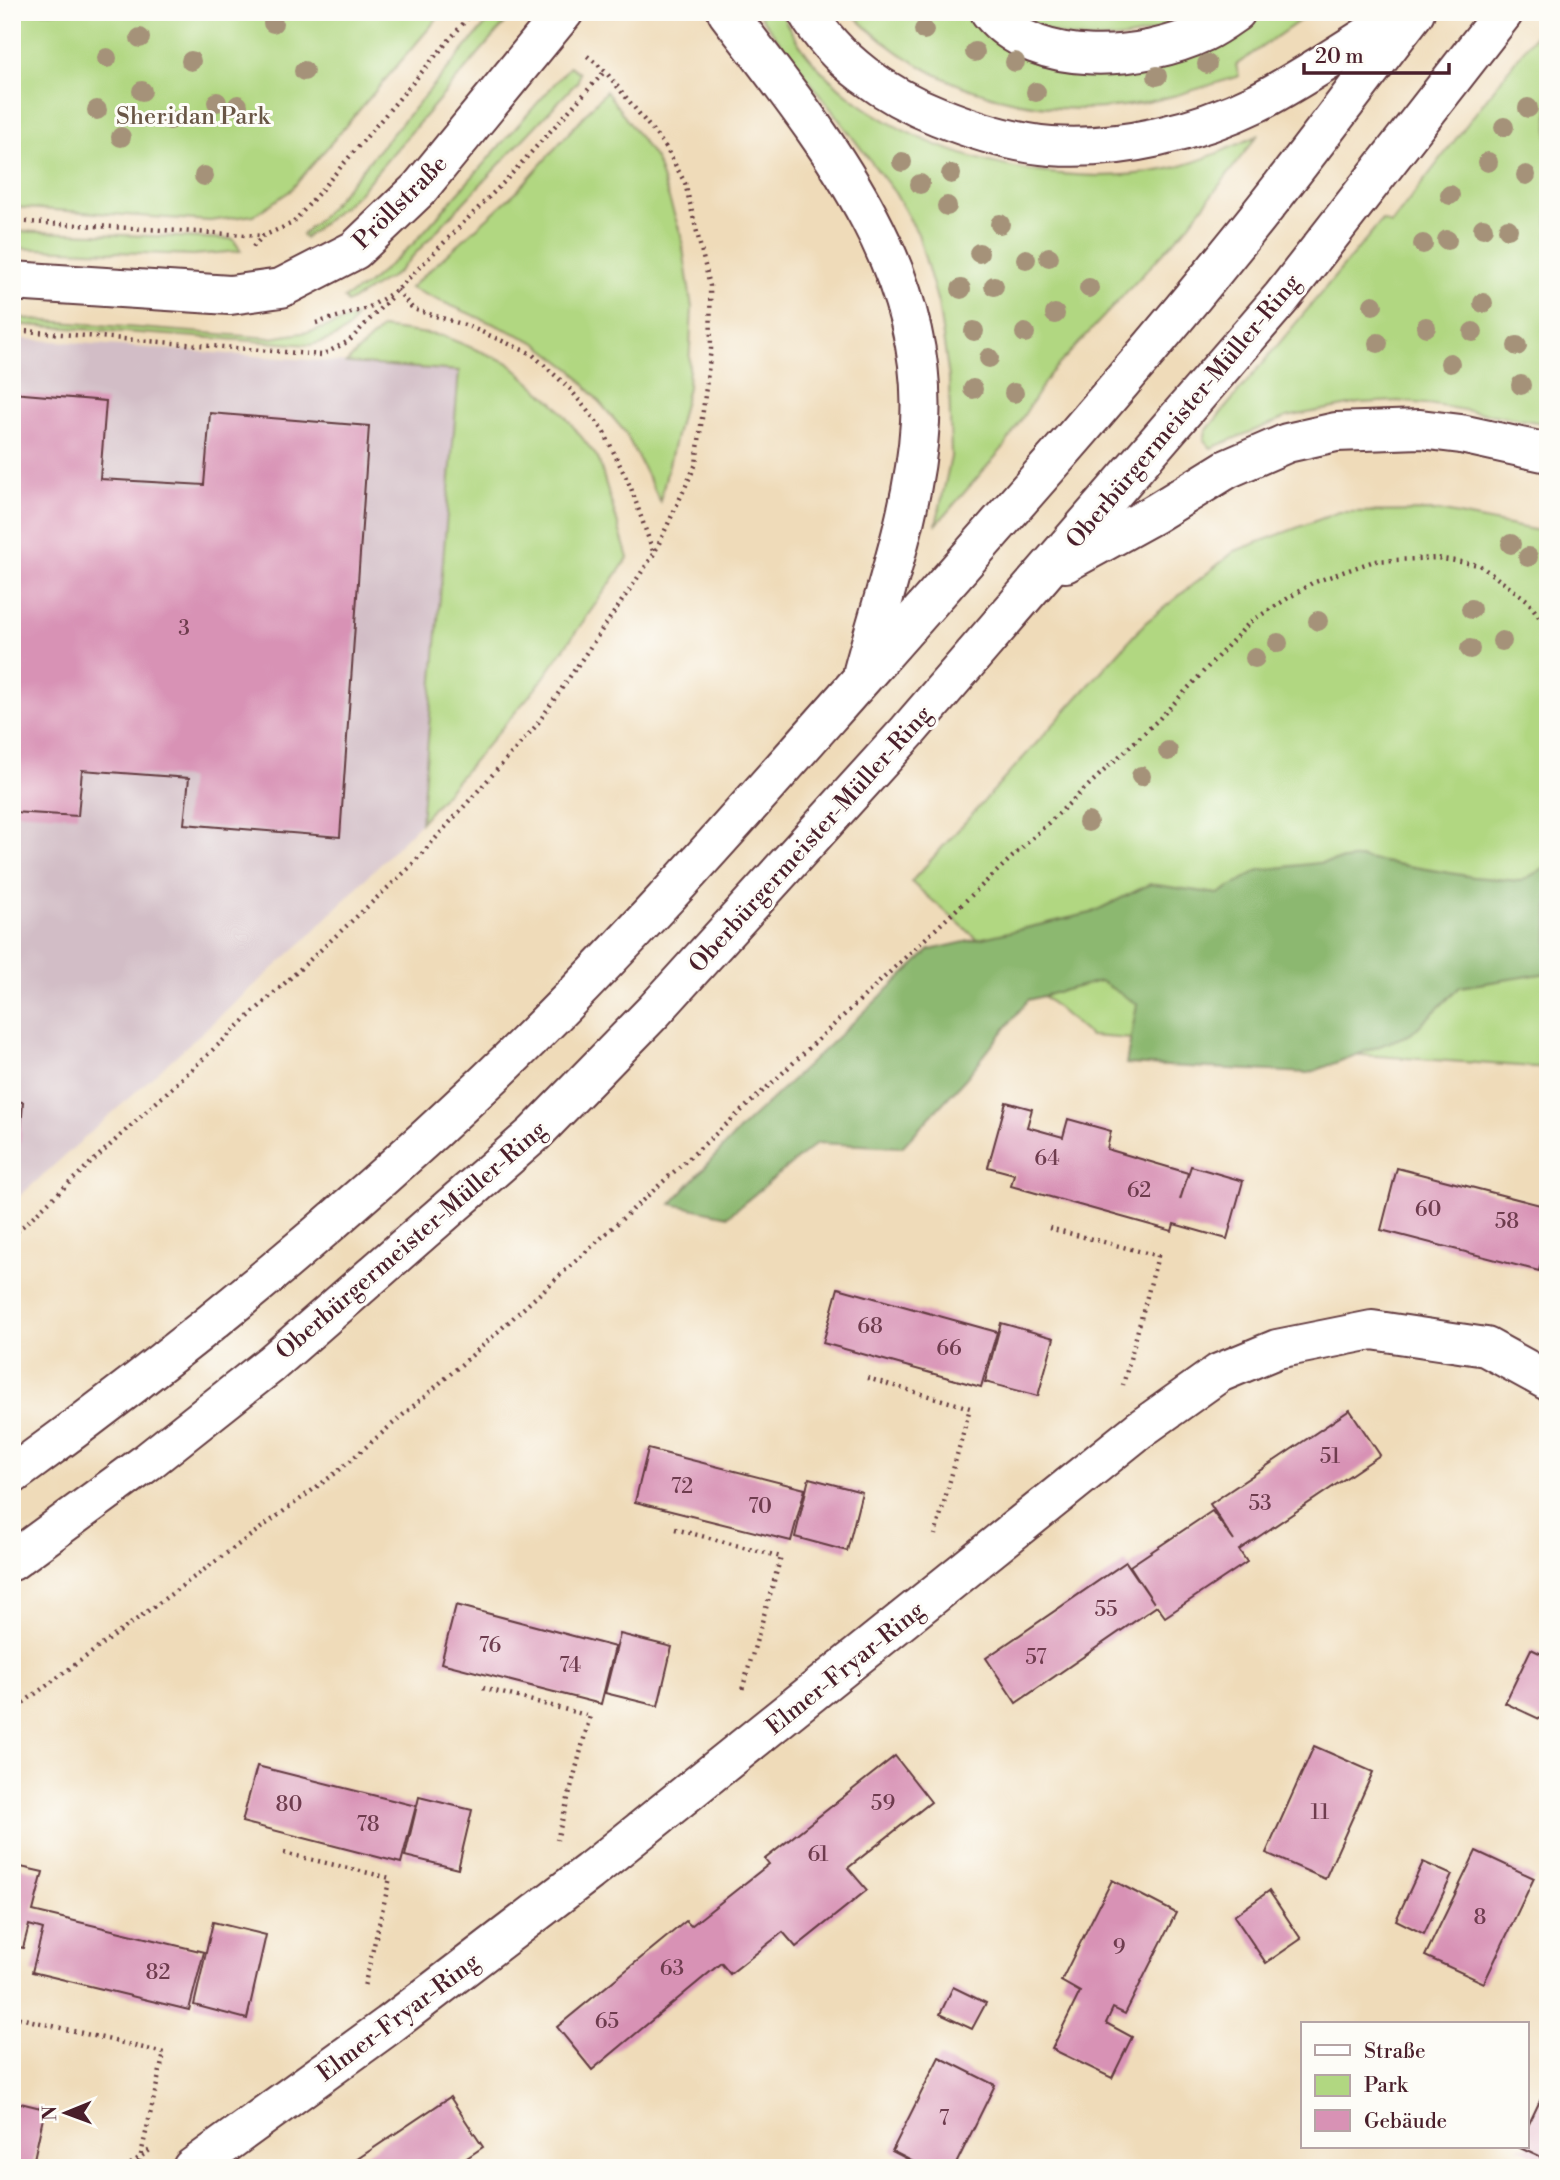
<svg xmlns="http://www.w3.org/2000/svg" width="1560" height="2180" font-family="'Libre Bodoni',serif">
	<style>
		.industrial { fill: #d2bdc6 }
		.green { fill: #b1d781; stroke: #7e7b56; stroke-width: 2 }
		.forest { fill: #8cb86f; stroke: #6b6c4d; stroke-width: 2 }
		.building { fill: #d892b5 }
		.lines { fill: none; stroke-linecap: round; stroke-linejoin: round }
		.minor-casing { stroke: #633b40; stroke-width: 42 }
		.highway-casing { stroke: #633b40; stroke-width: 42 }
		.path { stroke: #633b40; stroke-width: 4.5; stroke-dasharray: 2 5; stroke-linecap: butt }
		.minor { stroke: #fff; stroke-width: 38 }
		.highway { stroke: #fff; stroke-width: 38 }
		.tree { fill: #a59279 }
		.labels { text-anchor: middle; stroke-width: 6; stroke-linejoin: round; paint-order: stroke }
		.number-label { font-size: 21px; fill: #6e3c4e }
		.park-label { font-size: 24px; fill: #695645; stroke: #fdfcf7 }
		.street-label { font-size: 24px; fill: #4a1f2b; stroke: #fdfcf7 }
	</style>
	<rect width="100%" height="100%" fill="#fdfcf7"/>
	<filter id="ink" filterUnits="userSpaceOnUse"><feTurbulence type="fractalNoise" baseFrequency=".0143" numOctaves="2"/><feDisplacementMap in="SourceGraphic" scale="14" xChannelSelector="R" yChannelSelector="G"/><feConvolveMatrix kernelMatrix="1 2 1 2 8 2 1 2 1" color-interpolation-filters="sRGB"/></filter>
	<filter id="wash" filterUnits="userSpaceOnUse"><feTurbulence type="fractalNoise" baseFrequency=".00686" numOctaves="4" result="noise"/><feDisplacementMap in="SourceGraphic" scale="28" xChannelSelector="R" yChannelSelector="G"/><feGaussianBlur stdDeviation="1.57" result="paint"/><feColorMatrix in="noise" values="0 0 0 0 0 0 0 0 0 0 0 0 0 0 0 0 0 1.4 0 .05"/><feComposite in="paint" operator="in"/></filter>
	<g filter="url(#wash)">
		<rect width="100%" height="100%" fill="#efdbb9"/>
		<path class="industrial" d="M 12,338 L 459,371 L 421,822 L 307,938 L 12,1203 Z"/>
		<g class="green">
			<path d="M 12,12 L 443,12 L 290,191 L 254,215 L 210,221 L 12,207 Z"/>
			<path d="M 496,12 L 507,12 L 511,16 L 357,195 L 305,238 L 302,235 L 324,214 Z"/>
			<path d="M 761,12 L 781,12 C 839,140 1034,195 1163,170 C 1196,164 1227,149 1257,136 L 1188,226 L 1049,375 L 1004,447 L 936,525 L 951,457 L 949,378 L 938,303 L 918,234 L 895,193 L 760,16 Z"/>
			<path d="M 850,12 L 971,12 C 984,29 1004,39 1022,50 C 1087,91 1159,69 1224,38 C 1238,32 1250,15 1264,12 C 1279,9 1297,12 1312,12 L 1236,65 L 1239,76 C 1213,84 1187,93 1161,99 C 1048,127 932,94 850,12 Z"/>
			<path d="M 1015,12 L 1205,12 C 1157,35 1095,51 1043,29 C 1033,25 1024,18 1015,12 Z"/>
			<path d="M 1548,18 L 1548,424 L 1434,405 L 1398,401 L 1359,403 L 1287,417 L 1211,448 L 1204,440 L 1206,431 L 1382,220 L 1391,224 Z"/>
			<path d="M 570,66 L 579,73 L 578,81 L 396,274 L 347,303 L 344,298 L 367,285 L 414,243 Z"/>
			<path d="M 606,91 L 656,160 L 681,235 L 692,308 L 688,387 L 660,501 L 625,432 L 572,370 L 535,342 L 410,288 L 518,190 Z"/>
			<path d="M 12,231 L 233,239 L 241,251 L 193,255 L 12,248 Z"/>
			<path d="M 12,315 L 32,320 L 271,338 L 314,331 L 355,317 C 349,335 327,341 310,345 L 12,324 Z"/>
			<path d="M 382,328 L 443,336 L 507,362 L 556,405 L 598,458 L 628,558 L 537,687 L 421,822 L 459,371 L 346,363 Z"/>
			<path d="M 1439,511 L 1539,531 L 1548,537 L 1548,1068 L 1090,1036 L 911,882 L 1145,623 L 1235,551 L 1339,512 Z"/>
		</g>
		<path class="forest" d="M 1360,858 L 1474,877 L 1521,881 L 1548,866 L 1548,973 L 1460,987 L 1411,1034 L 1309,1073 L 1126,1064 L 1137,1004 L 1100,981 L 1028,1000 L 966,1078 L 902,1147 L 817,1143 L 728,1216 L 671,1204 L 741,1128 L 930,950 L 1091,913 L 1150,884 L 1218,894 L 1259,870 Z"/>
		<g id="blocks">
			<g class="building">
				<path d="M 12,393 L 106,401 L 100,479 L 204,485 L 210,413 L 369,426 L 340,837 L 184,824 L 189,778 L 82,770 L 78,816 L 12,812 Z"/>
				<path d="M 12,1101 L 23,1102 L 19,1156 L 12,1155 Z"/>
				<path d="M 1006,1102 L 1032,1109 L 1027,1127 L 1063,1137 L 1068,1119 L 1111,1131 L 1107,1149 L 1188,1173 L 1180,1200 L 1191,1166 L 1243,1181 L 1227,1239 L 1174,1224 L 1172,1231 L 1011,1186 L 1014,1174 L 988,1167 Z"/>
				<path d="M 1397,1168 L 1548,1207 L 1548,1234 L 1539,1271 L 1381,1230 Z"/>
				<path d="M 838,1288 L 997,1332 L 981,1387 L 823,1343 Z"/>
				<path d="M 1001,1323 L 1054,1338 L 1038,1396 L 985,1382 Z"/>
				<path d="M 1350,1410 L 1380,1455 L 1239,1550 L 1247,1562 L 1165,1617 L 1157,1606 L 1016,1703 L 986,1658 L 1126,1562 L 1154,1603 L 1130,1566 L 1212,1511 L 1234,1541 L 1210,1504 Z"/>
				<path d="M 648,1449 L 805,1489 L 791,1541 L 635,1502 Z"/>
				<path d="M 809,1478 L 862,1492 L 847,1551 L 795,1537 Z"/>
				<path d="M 456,1605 L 615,1647 L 601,1704 L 441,1663 Z"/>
				<path d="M 620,1634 L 672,1647 L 658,1706 L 605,1693 Z"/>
				<path d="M 1531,1649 L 1548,1657 L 1548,1723 L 1505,1703 Z"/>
				<path d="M 1314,1746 L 1373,1772 L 1325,1879 L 1266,1853 Z"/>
				<path d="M 895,1756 L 931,1802 L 848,1868 L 867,1890 L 796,1947 L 783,1932 L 730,1974 L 721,1963 L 592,2070 L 557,2027 L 686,1921 L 691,1926 L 769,1864 L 765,1859 Z"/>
				<path d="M 257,1766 L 416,1806 L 401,1863 L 242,1822 Z"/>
				<path d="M 419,1797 L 472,1810 L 458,1869 L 405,1856 Z"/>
				<path d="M 1476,1851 L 1534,1878 L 1484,1983 L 1425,1956 Z"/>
				<path d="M 1423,1862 L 1452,1875 L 1424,1934 L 1396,1920 Z"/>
				<path d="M 12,1865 L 43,1872 L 33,1911 L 204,1952 L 189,2010 L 32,1972 L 43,1929 L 29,1925 L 23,1948 L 12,1945 Z"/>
				<path d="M 1112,1880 L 1176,1913 L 1125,2014 L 1113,2008 L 1106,2023 L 1132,2037 L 1112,2078 L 1052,2049 L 1080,1992 L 1061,1981 Z"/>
				<path d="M 1269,1891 L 1301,1939 L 1266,1963 L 1234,1916 Z"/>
				<path d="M 213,1922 L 266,1935 L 247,2019 L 194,2005 Z"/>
				<path d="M 953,1987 L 986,2003 L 972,2029 L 940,2014 Z"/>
				<path d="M 939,2057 L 995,2085 L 954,2168 L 925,2168 L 892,2151 Z"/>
				<path d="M 1548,2084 L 1548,2161 L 1518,2147 L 1527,2147 L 1527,2128 Z"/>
				<path d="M 450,2097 L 483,2147 L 452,2168 L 344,2168 Z"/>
				<path d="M 12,2101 L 45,2109 L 32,2168 L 12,2163 Z"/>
			</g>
		</g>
	</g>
	<g filter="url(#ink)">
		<use href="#blocks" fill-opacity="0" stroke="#633b40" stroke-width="2"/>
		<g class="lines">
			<defs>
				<g id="minor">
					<path d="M 990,12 C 1037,70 1143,61 1204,32 C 1215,27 1226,19 1236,12"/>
					<path d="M 12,281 L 230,295 L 281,288 L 355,250 L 419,189 L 564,12"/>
					<path d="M 192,2168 L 389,2025 L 589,1872 L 1139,1430 L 1219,1373 L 1277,1349 L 1372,1330 L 1486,1347 L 1548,1381"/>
				</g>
				<g id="highway">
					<path d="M 727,12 C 817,131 929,263 920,422 C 915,507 885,589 863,671"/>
					<path d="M 807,12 C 835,61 887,96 938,116 C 973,130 1013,143 1051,146 C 1120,151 1197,132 1258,102 C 1308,76 1356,42 1404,13"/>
					<path d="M 1065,563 L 1154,514 L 1227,469 L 1287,443 L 1336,432 L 1420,429 L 1461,434 L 1548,453"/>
					<path d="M 12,1475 C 178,1355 335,1225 484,1084 C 622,953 748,807 874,665 C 993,530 1114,395 1227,255 C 1292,176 1352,93 1415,12"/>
					<path d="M 12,1561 L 146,1463 L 271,1364 L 534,1134 L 654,1011 L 908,731 L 1282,297 L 1504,12"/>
				</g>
			</defs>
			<use href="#minor" class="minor-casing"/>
			<use href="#highway" class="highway-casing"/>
			<g class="path">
				<path d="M 12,221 L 263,236"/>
				<path d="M 253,247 L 263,236 L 293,223 L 473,12"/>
				<path d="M 397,290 L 413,309 L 468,326 L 532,354 L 570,389 L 603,430 L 631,488 L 654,554"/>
				<path d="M 316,323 L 368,308 L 397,290 L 506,180 L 605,71"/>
				<path d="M 12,330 L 322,355 L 349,341 L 393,295"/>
				<path d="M 1049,1228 L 1158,1256 L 1123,1385"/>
				<path d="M 12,1236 L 409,868 L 536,726 L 654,554 L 696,464 L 711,349 L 710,286 L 685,183 L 665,146 L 605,71 L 585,54"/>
				<path d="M 867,1378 L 970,1408 L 935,1535"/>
				<path d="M 675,1529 L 781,1557 L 742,1690"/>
				<path d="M 483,1688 L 590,1716 L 557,1840"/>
				<path d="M 12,1711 L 337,1472 L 470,1357 L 774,1081 L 1159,719 L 1250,622 L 1312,583 L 1374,561 L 1437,558 L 1479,565 L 1527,600 L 1548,629"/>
				<path d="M 284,1853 L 390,1878 L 364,1987"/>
				<path d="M 12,2016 L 164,2053 L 138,2168"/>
				<path d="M 125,2168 L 150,2150"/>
			</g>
			<use href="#minor" class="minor"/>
			<use href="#highway" class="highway"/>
		</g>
		<g class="tree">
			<circle cx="273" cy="23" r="10"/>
			<circle cx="924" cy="30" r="10"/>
			<circle cx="140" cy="38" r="10"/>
			<circle cx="975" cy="52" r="10"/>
			<circle cx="107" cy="58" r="10"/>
			<circle cx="191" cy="61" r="10"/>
			<circle cx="1015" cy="62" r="10"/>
			<circle cx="1207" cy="64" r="10"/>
			<circle cx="304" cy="71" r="10"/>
			<circle cx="1157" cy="76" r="10"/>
			<circle cx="142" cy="91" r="10"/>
			<circle cx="1036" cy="92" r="10"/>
			<circle cx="217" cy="102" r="10"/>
			<circle cx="238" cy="105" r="10"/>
			<circle cx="1528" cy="108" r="10"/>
			<circle cx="97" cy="110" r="10"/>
			<circle cx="170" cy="120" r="10"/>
			<circle cx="1504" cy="127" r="10"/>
			<circle cx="121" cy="137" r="10"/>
			<circle cx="902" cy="162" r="10"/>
			<circle cx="1488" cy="162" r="10"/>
			<circle cx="951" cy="174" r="10"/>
			<circle cx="1526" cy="175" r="10"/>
			<circle cx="204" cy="176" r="10"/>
			<circle cx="920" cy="184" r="10"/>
			<circle cx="1450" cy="195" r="10"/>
			<circle cx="947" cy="206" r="10"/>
			<circle cx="1000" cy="224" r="10"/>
			<circle cx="1483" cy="228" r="10"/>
			<circle cx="1508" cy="229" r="10"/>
			<circle cx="1447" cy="240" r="10"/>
			<circle cx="1423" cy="244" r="10"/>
			<circle cx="979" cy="253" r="10"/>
			<circle cx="1049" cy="257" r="10"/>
			<circle cx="1026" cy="259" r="10"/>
			<circle cx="994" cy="286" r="10"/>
			<circle cx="1089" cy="288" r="10"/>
			<circle cx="961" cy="289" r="10"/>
			<circle cx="1483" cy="303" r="10"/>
			<circle cx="1373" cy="305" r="10"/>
			<circle cx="1055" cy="314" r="10"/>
			<circle cx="1426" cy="327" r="10"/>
			<circle cx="974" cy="331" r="10"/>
			<circle cx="1473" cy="332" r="10"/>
			<circle cx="1025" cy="333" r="10"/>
			<circle cx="1378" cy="343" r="10"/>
			<circle cx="1517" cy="346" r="10"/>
			<circle cx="989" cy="358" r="10"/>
			<circle cx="1450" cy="363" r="10"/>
			<circle cx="1521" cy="385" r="10"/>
			<circle cx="973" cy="389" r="10"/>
			<circle cx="1014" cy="393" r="10"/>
			<circle cx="1511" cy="544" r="10"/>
			<circle cx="1528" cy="557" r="10"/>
			<circle cx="1471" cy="609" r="10"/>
			<circle cx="1318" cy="621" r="10"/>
			<circle cx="1502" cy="641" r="10"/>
			<circle cx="1278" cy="643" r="10"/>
			<circle cx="1470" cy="649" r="10"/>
			<circle cx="1255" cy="658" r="10"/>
			<circle cx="1168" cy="751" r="10"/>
			<circle cx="1141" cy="776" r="10"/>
			<circle cx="1088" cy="822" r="10"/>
		</g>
	</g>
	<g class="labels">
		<g class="number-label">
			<text x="184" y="635">3</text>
			<text x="1047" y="1165">64</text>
			<text x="1139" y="1197">62</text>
			<text x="1428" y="1216">60</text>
			<text x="1507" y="1228">58</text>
			<text x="870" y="1333">68</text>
			<text x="949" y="1355">66</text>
			<text x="1330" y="1463">51</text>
			<text x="682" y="1493">72</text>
			<text x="1260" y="1510">53</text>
			<text x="760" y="1513">70</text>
			<text x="1106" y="1616">55</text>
			<text x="490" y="1652">76</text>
			<text x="1036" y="1664">57</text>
			<text x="570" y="1672">74</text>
			<text x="883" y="1810">59</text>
			<text x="289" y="1811">80</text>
			<text x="1320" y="1819">11</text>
			<text x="368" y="1831">78</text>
			<text x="818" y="1861">61</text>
			<text x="1480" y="1924">8</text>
			<text x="1119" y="1954">9</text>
			<text x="672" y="1975">63</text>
			<text x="158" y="1979">82</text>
			<text x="607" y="2028">65</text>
			<text x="944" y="2125">7</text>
		</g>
		<g class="park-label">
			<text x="193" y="124">Sheridan Park</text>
		</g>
		<g class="street-label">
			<text transform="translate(400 202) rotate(-45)" y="8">Pröllstraße</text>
			<text transform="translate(1183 411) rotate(-50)" y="8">Oberbürgermeister-Müller-Ring</text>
			<text transform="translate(810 839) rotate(-48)" y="8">Oberbürgermeister-Müller-Ring</text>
			<text transform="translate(411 1240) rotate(-41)" y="8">Oberbürgermeister-Müller-Ring</text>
			<text transform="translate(845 1668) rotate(-39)" y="8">Elmer-Fryar-Ring</text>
			<text transform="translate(398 2017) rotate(-37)" y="8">Elmer-Fryar-Ring</text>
		</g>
	</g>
	<rect width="1560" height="2180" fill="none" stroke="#fdfcf7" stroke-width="42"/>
	<rect x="1301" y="2022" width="228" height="126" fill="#fdfcf7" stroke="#b5a4a5" stroke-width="2"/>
	<rect x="1315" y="2045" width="35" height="10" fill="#ffffff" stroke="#b5a4a5" stroke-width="2"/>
	<text x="1364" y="2058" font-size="21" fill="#4a1f2b">Straße</text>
	<rect x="1315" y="2075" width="35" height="21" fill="#b1d781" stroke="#b5a4a5" stroke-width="2"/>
	<text x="1364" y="2092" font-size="21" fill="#4a1f2b">Park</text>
	<rect x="1315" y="2110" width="35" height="21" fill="#d892b5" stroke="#b5a4a5" stroke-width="2"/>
	<text x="1364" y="2128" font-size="21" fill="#4a1f2b">Gebäude</text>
	<g transform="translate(66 2113) rotate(269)" stroke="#fdfcf7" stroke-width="5" paint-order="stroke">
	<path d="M0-5L12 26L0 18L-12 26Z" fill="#4a1f2b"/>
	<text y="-10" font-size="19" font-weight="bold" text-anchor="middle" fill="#4a1f2b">N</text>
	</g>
	<path d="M1304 63v10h145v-10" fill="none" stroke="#4a1f2b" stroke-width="3.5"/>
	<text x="1315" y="63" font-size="21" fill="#4a1f2b" stroke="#fdfcf7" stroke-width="5" paint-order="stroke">20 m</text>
</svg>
